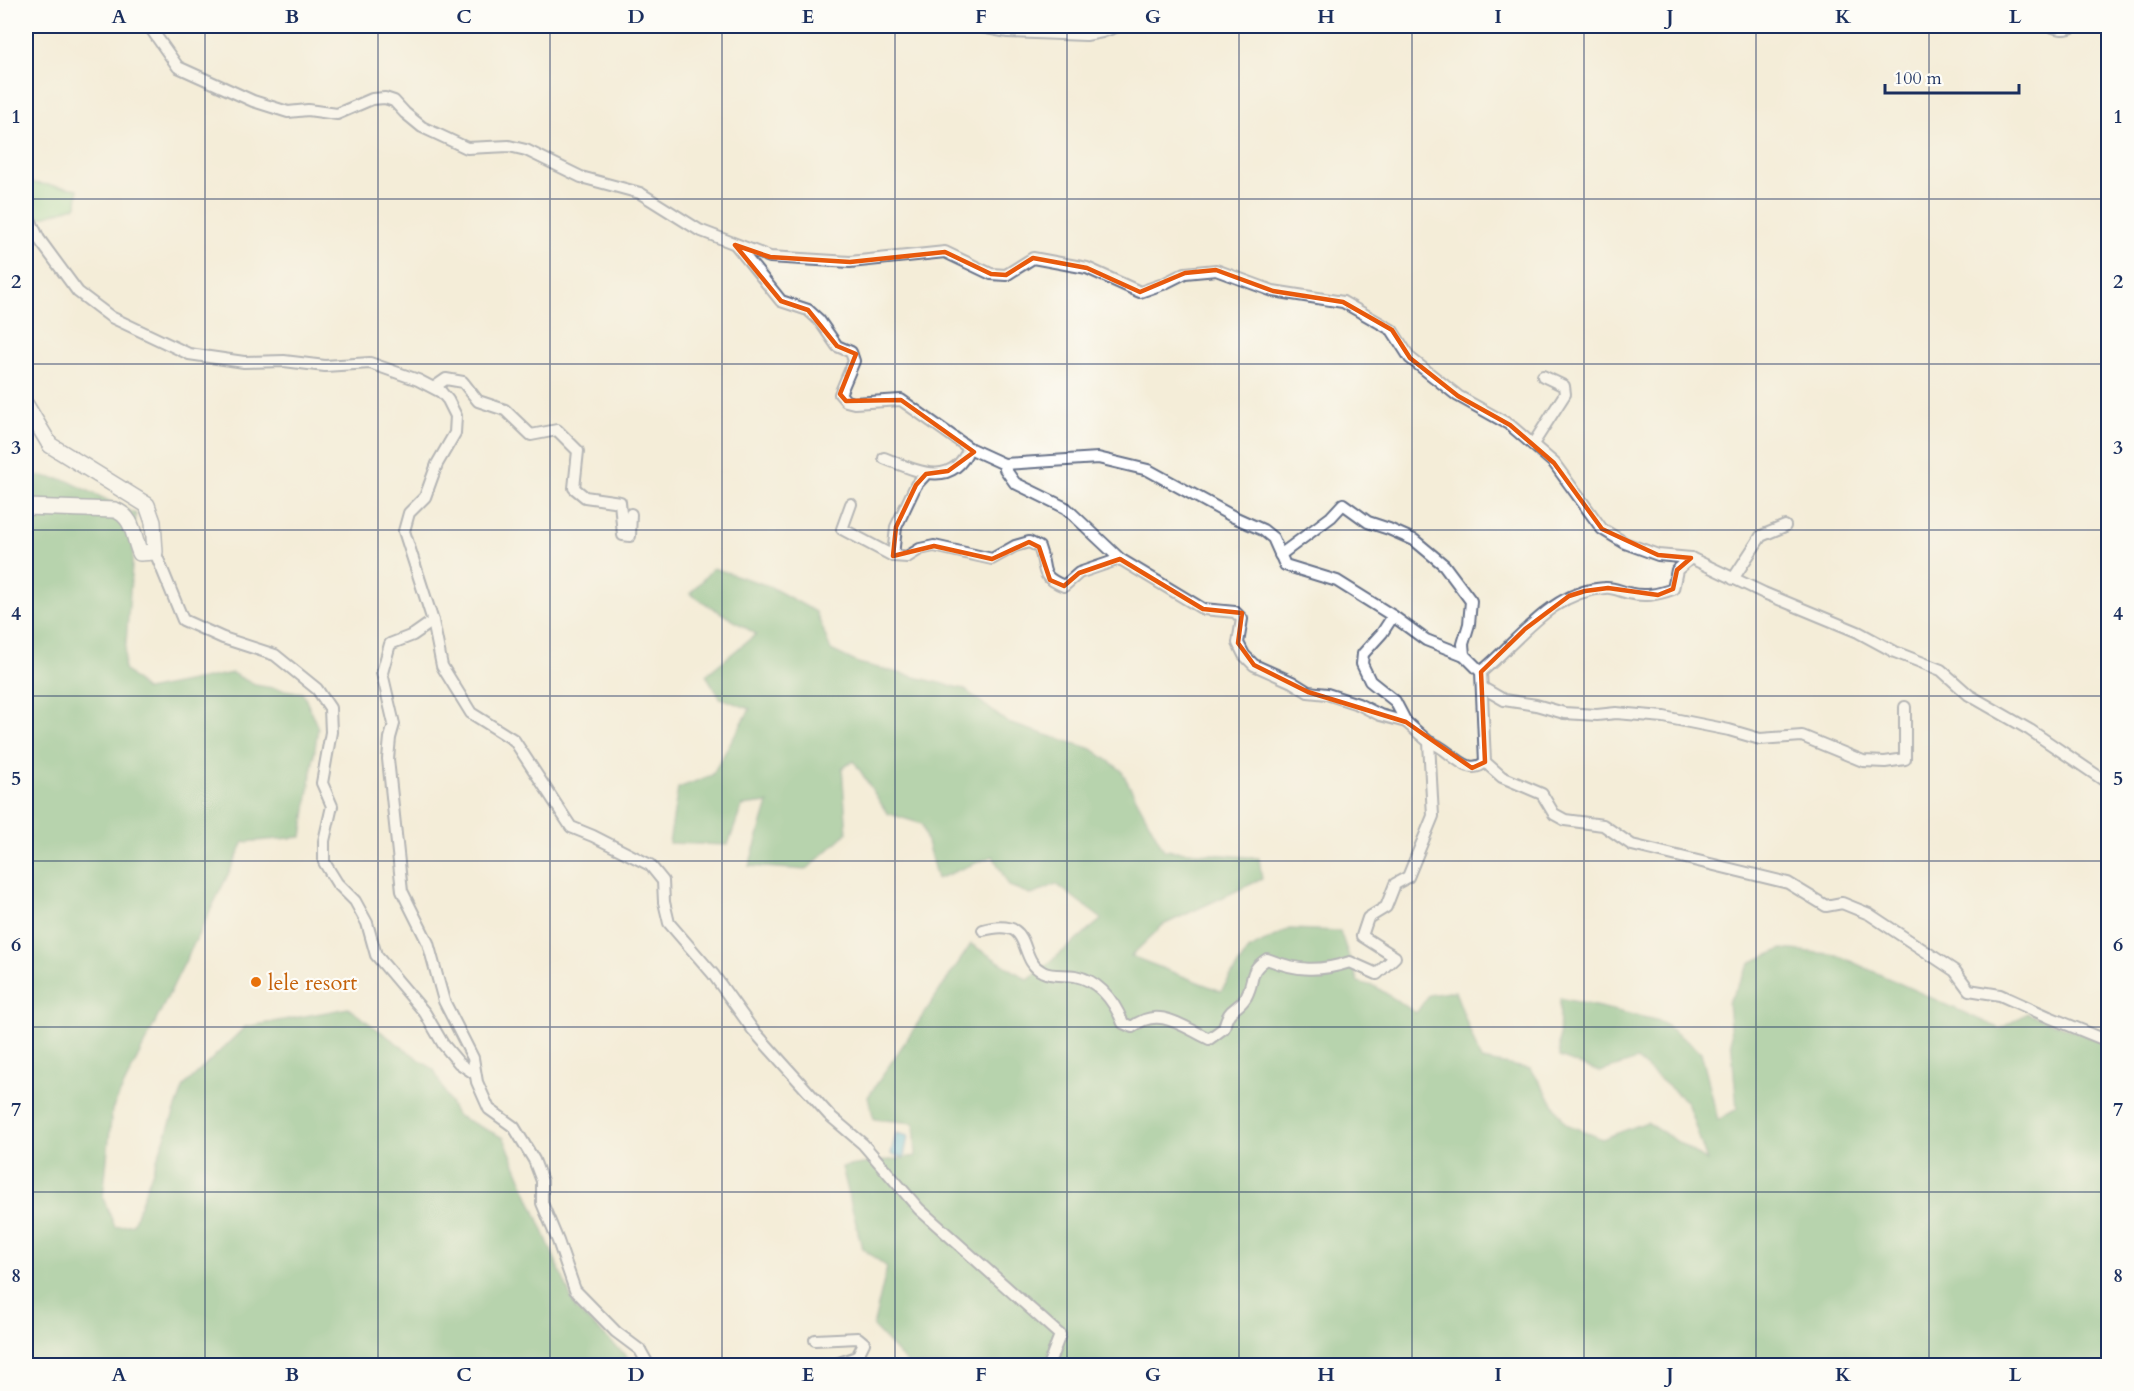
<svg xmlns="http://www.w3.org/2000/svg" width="2134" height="1391" font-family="Cardo,serif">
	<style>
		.green { fill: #89d18d; stroke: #528076; stroke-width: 1.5 }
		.forest { fill: #6eb378; stroke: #44716b; stroke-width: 1.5 }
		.water { fill: #63c4e1; stroke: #3f7aa0; stroke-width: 1.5 }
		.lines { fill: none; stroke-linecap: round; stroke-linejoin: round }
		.street-casing { stroke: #677289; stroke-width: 14 }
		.secondary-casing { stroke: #677289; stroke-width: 18 }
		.street { stroke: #fff; stroke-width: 10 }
		.secondary { stroke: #fff; stroke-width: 15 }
		.marked { fill: none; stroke: #e8590c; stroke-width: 4.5; stroke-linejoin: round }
		.grid { fill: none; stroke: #1b2f5e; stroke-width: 1.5; stroke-opacity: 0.55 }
		.food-dot { fill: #e8710a; stroke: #fdfcf7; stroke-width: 2 }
		.labels { text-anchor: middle; stroke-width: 4.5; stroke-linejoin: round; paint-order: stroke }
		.food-label { font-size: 22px; fill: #c56008; stroke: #fdfcf7; text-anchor: start }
		.neatline { fill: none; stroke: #1b2f5e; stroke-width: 2 }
		.grid-label { font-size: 20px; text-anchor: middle; font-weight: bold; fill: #1b2f5e }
	</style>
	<rect width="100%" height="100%" fill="#fdfcf7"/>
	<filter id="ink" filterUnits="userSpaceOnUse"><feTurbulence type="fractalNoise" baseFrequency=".0167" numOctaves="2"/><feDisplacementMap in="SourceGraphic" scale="12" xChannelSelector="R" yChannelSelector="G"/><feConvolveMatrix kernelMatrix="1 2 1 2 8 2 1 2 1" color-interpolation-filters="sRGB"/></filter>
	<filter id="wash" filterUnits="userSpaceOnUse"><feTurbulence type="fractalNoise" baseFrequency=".008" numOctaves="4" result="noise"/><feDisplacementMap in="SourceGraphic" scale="24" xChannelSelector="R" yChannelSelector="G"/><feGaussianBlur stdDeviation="1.35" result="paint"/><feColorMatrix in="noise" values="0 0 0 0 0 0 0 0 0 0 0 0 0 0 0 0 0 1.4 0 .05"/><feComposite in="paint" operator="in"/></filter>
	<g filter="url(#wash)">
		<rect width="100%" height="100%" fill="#f4edd8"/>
		<path class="green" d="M 26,182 L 78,189 L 77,206 L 37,219 L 26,199 Z"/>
		<g class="forest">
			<path d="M 26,474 L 66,480 L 136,514 L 124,669 L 146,690 L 232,673 L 255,685 L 303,693 L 318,728 L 302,837 L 244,842 L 112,1110 L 103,1198 L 115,1227 L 133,1224 L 184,1086 L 245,1027 L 348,1008 L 434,1070 L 456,1115 L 504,1138 L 576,1309 L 636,1365 L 26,1366 Z"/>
			<path d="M 713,568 L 769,586 L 816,612 L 831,650 L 858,663 L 964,689 L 1008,723 L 1092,749 L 1121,770 L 1164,850 L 1259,858 L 1262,879 L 1163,925 L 1131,956 L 1221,991 L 1249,949 L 1289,929 L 1340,931 L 1358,982 L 1376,987 L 1416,1013 L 1429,995 L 1455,991 L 1481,1060 L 1531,1069 L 1566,1124 L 1602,1139 L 1647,1122 L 1707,1161 L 1687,1102 L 1637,1060 L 1600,1072 L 1559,1057 L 1560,998 L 1660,1021 L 1701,1052 L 1718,1120 L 1737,1109 L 1728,1003 L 1751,962 L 1783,949 L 1837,955 L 2000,1029 L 2027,1013 L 2108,1044 L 2108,1365 L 909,1365 L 873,1327 L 887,1267 L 862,1248 L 842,1167 L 916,1156 L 914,1123 L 874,1119 L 868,1097 L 971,944 L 1028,980 L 1102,919 L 1056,884 L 1032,895 L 1009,886 L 993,856 L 937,879 L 922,824 L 887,813 L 854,761 L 842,768 L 847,833 L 806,870 L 749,866 L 768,803 L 742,806 L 728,845 L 669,843 L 678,788 L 712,775 L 750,709 L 720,698 L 706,675 L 756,634 L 690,594 Z"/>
		</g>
		<path class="water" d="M 896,1133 L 908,1136 L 904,1157 L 891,1154 Z"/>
	</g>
	<g filter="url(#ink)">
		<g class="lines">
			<defs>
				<g id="street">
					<path d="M 149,26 L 178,67 L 253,101 L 288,112 L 308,110 L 337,114 L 372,99 L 385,98 L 394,101 L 405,113 L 422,127 L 467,148 L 509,146 L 526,150 L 581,177 L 640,193 L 699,230 L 770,257 L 850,262 L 945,252 L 991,274 L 1006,275 L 1033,258 L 1087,268 L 1140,292 L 1163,284 L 1185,273 L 1216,270 L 1273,291 L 1343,302 L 1392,330 L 1410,358 L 1458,396 L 1510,425 L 1554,463 L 1602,529 L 1625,543 L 1658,555 L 1691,558 L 1764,593 L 1858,632 L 1895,652 L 1941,670 L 1969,695 L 2030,730 L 2108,783"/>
					<path d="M 976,26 L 1008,32 L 1086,35 L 1102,32 L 1119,26"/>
					<path d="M 2050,26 C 2058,29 2066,31 2074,26"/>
					<path d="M 26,211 L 39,239 L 78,292 L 111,317 L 189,354 L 244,362 L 284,361 L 325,366 L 370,363 L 418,380 L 441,392"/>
					<path d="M 736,245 L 781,301 L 808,310 L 819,320 L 837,346 L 851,352 L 854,361 L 840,394 L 846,401 L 854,403 L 901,400 L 969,448 L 1004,464 L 1098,458 L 1148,470 L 1234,517 L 1263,530 L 1273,538 L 1285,565 L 1337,581 L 1393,616 L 1426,640 L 1464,655 L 1481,672 L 1485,762 L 1502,777 L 1542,794 L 1554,814 L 1565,820 L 1603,825 L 1632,845 L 1788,883 L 1826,906 L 1842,903 L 1869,914 L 1955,971 L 1969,990 L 2000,995 L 2049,1017 L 2108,1041"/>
					<path d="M 1533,444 L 1565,394 L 1564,386 L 1543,376"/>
					<path d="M 884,458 C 915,470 952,490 969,448"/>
					<path d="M 1004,464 L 1005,469 L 1015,483 L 1066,508 L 1120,559 L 1203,609 L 1235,612 L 1242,619 L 1238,643 L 1244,655 L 1254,665 L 1292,682 L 1308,692 L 1327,694 L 1358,704 L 1380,715 L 1406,722"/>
					<path d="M 851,504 L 842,529 L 893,556 L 896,527 L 916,485 L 926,474"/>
					<path d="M 631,514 L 630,536 L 623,535 L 620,502 L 585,497 L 574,488 L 578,451 L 557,430 L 531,435 L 505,410 L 478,401 L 463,382 L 446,379 L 436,386 L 448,400 L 456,416 L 455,433 L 437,464 L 425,497 L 409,513 L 404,531 L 433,621 L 442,666 L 471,713 L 514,740 L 571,827 L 593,836 L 650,865 L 663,881 L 664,902 L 669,923 L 713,974 L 753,1030 L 829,1115 L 863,1144 L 919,1209 L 1060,1335 L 1048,1366"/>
					<path d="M 155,552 L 183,620 L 223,638 L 275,655 L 317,689 L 330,708 L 331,732 L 322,783 L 332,806 L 324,841 L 324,862 L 337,883 L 355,901 L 367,923 L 376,955 L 425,1013 L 443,1044 L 459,1063 L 475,1074"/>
					<path d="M 1280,555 L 1331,517 L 1343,504 L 1368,522 L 1389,529 L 1414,540 L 1444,565 L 1471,601 L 1469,624 L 1463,644 L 1464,655"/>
					<path d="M 893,556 L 907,557 L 920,549 L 934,546 L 992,559 L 1015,546 L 1029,542 L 1039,547 C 1048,570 1037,575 1064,586 L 1079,573 L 1120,559"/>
					<path d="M 1733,579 L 1761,536 L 1785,526"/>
					<path d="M 433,621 L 413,635 L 390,644 L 382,673 L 394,724 L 390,738 L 388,759 L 402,891 L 428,943 L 444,1001 L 473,1058 L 477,1082 L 489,1109 L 514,1127 L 534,1160 L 542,1181 L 542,1203 L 558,1241 L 575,1290 L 616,1332 L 640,1350 L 649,1366"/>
					<path d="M 1481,672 C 1520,640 1551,591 1605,588 C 1612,587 1620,591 1628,593 C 1644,597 1657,595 1673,589 L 1677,570 L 1691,558"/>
					<path d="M 1483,688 L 1504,700 L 1536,705 L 1564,713 L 1597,715 L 1616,713 L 1664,717 L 1729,730 L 1760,739 L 1802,736 L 1863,761 L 1885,762 L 1905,759 L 1905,707"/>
					<path d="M 1429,742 C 1450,747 1466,779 1485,762"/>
					<path d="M 983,930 C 1037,916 1015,959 1043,972 C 1052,977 1065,974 1075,976 C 1100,981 1114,1001 1123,1023 L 1132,1027 C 1159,1005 1183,1027 1209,1039 L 1224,1028 C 1229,1005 1237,1012 1246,997 C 1256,979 1247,972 1267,959 C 1297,971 1319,972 1350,962 L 1377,974 L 1395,957 L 1362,936 L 1368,918 L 1386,907 L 1395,884 L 1408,877 L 1433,816 L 1429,742 L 1406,722 L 1395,701 L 1370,681 L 1362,664 L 1363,654 L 1382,633 L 1393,616"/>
					<path d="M 815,1340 L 858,1338 L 864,1343 L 857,1357 L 830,1366"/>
				</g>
				<path id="secondary" d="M 26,405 L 50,445 L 147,505 L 153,522 L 155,552 L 140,553 C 133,537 134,517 115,510 L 26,507"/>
			</defs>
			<use href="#street" class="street-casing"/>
			<use href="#secondary" class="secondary-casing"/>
			<use href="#street" class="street"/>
			<use href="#secondary" class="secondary"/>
		</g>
	</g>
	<path d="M0 0H2134V1391H0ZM 735,245 L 770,257 L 850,262 L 945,252 L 991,274 L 1006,275 L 1033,258 L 1087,268 L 1140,292 L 1185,273 L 1216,270 L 1273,291 L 1343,302 L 1392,330 L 1410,358 L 1458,396 L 1510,425 L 1554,463 L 1602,529 L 1658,555 L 1691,558 L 1677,570 L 1673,589 L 1658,595 L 1608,588 L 1585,591 L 1569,596 L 1525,629 L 1481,672 L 1485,762 L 1472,768 L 1406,722 L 1308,692 L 1254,665 L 1238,643 L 1242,613 L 1203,609 L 1120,559 L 1079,573 L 1064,586 L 1050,580 L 1039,547 L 1029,542 L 992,559 L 934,546 L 893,556 L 896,527 L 916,485 L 926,474 L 948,471 L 974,452 L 901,400 L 846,401 L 840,394 L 856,354 L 837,346 L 808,310 L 781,301 Z" fill="#f4edd8" fill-opacity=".55" fill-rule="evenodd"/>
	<path class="marked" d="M 735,245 L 770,257 L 850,262 L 945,252 L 991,274 L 1006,275 L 1033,258 L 1087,268 L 1140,292 L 1185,273 L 1216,270 L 1273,291 L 1343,302 L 1392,330 L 1410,358 L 1458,396 L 1510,425 L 1554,463 L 1602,529 L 1658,555 L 1691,558 L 1677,570 L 1673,589 L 1658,595 L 1608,588 L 1585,591 L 1569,596 L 1525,629 L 1481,672 L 1485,762 L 1472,768 L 1406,722 L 1308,692 L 1254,665 L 1238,643 L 1242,613 L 1203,609 L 1120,559 L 1079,573 L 1064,586 L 1050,580 L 1039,547 L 1029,542 L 992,559 L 934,546 L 893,556 L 896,527 L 916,485 L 926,474 L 948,471 L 974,452 L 901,400 L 846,401 L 840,394 L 856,354 L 837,346 L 808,310 L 781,301 Z"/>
	<path class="grid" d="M 205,26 L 205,1366M 378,26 L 378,1366M 550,26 L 550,1366M 722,26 L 722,1366M 895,26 L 895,1366M 1067,26 L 1067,1366M 1239,26 L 1239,1366M 1412,26 L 1412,1366M 1584,26 L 1584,1366M 1756,26 L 1756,1366M 1929,26 L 1929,1366M 26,199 L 2108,199M 26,364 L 2108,364M 26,530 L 2108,530M 26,696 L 2108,696M 26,861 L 2108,861M 26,1027 L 2108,1027M 26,1192 L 2108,1192"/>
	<circle class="food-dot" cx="256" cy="982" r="6"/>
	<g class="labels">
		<g class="food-label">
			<text x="268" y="990">lele resort</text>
		</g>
	</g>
	<rect width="2134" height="1391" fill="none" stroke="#fdfcf7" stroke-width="66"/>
	<path d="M1885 84v9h134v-9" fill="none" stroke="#1b2f5e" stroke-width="3"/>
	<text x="1894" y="84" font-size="18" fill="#1b2f5e" stroke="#fdfcf7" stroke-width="4.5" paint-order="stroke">100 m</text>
	<rect x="33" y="33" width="2068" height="1325" class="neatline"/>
	<g class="grid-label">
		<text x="119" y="23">A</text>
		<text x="292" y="23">B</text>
		<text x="464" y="23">C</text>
		<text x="636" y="23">D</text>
		<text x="808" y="23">E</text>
		<text x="981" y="23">F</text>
		<text x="1153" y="23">G</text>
		<text x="1326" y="23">H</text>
		<text x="1498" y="23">I</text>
		<text x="1670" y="23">J</text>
		<text x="1843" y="23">K</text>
		<text x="2015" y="23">L</text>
		<text x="16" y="123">1</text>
		<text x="2118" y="123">1</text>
		<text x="16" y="288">2</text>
		<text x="2118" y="288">2</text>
		<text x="16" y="454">3</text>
		<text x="2118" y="454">3</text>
		<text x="16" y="620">4</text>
		<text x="2118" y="620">4</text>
		<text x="16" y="785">5</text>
		<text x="2118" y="785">5</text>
		<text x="16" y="951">6</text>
		<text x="2118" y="951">6</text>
		<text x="16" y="1116">7</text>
		<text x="2118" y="1116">7</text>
		<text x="16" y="1282">8</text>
		<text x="2118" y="1282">8</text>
		<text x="119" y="1381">A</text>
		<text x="292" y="1381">B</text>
		<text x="464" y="1381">C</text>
		<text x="636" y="1381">D</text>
		<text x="808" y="1381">E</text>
		<text x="981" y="1381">F</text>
		<text x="1153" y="1381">G</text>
		<text x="1326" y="1381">H</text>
		<text x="1498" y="1381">I</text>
		<text x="1670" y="1381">J</text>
		<text x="1843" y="1381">K</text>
		<text x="2015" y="1381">L</text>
	</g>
</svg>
